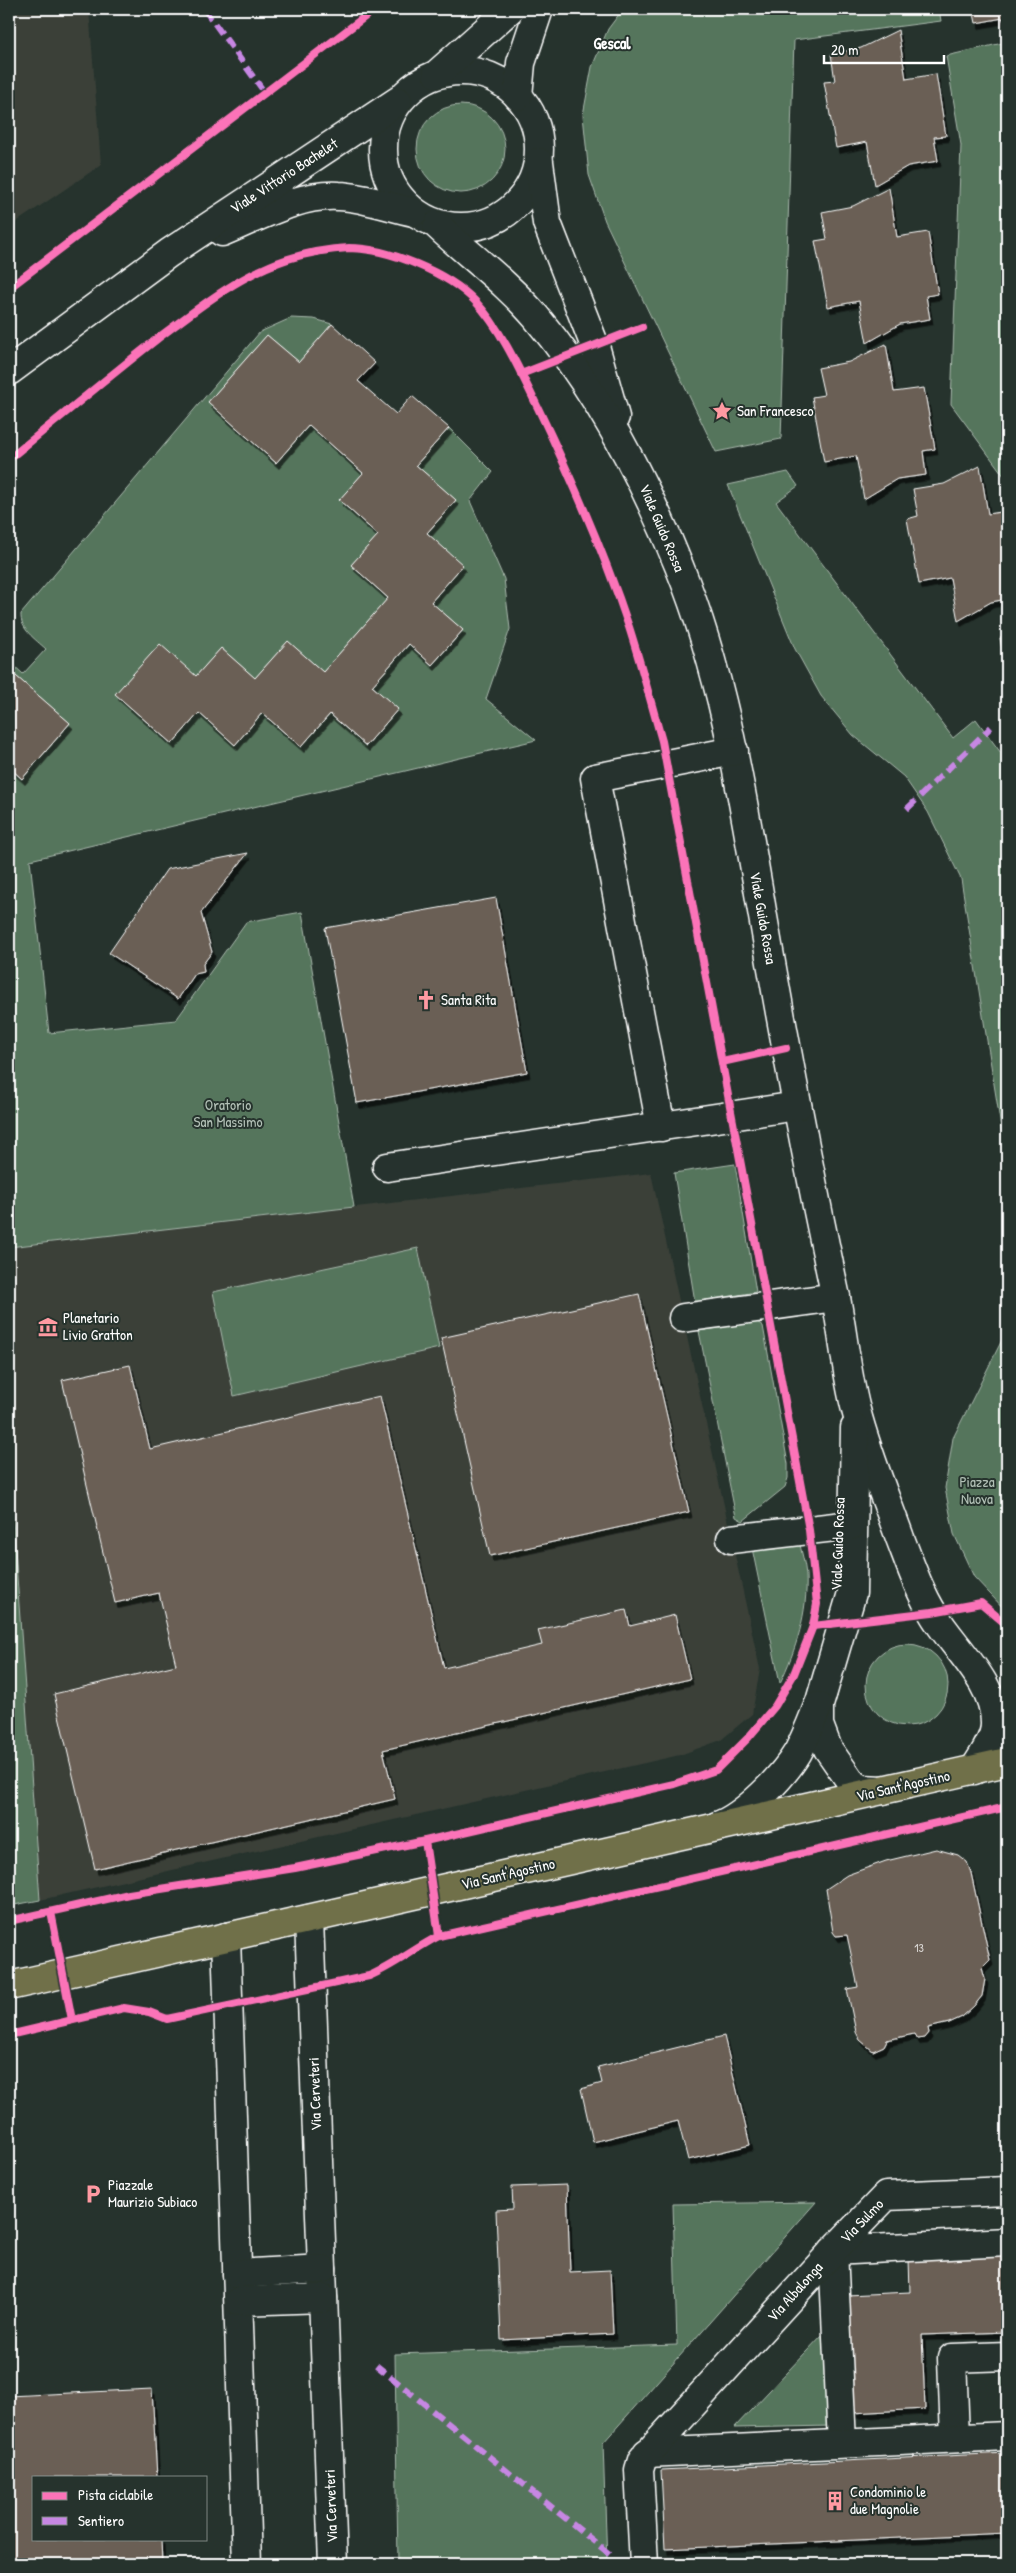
<svg xmlns="http://www.w3.org/2000/svg" width="1016" height="2573" font-family="'Patrick Hand',sans-serif">
	<style>
		.built { fill: #3a4039 }
		.green { fill: #55745c; stroke: #aabaae }
		.building { fill: #6a5f54; stroke: #fff; filter: url(#shadow) }
		.lines { fill: none; stroke-linecap: round; stroke-linejoin: round }
		.minor-casing { stroke: #fff; stroke-width: 31 }
		.major-casing { stroke: #fff; stroke-width: 31 }
		.minor { stroke: #26332d; stroke-width: 28 }
		.major { stroke: #70704a; stroke-width: 28 }
		.quiet { stroke: #c787e3; stroke-width: 6; stroke-dasharray: 12 6; stroke-linecap: butt }
		.cycleway-casing { stroke: #26332d; stroke-width: 11 }
		.cycleway { stroke: #fb73b8; stroke-width: 8 }
		.labels { text-anchor: middle; stroke-width: 4; stroke-linejoin: round; paint-order: stroke }
		.number-label { font-size: 12px; fill: #dad7d4 }
		.street-label { font-size: 15px; fill: #fff; stroke: #26332d }
		.poi-label { font-size: 15px; fill: #fff; stroke: #26332d; text-anchor: start }
		.park-label { font-size: 15px; fill: #b2c0b6; stroke: #26332d }
		.neighbourhood-label { font-size: 16px; font-weight: bold; fill: #fff; stroke: #26332d }
	</style>
	<defs>
		<filter id="shadow"><feDropShadow dx="3" dy="5.5" stdDeviation="0" flood-color="#0009"/></filter>
	</defs>
	<rect width="100%" height="100%" fill="#26332d"/>
	<filter id="ink" filterUnits="userSpaceOnUse"><feTurbulence type="fractalNoise" baseFrequency=".02" numOctaves="2"/><feDisplacementMap in="SourceGraphic" scale="10" xChannelSelector="R" yChannelSelector="G"/><feConvolveMatrix kernelMatrix="1 2 1 2 8 2 1 2 1" color-interpolation-filters="sRGB"/></filter>
	<g filter="url(#ink)">
		<g class="built">
			<path d="M 9,9 L 89,9 L 101,165 L 9,227 Z"/>
			<path d="M 651,1173 L 760,1669 L 752,1714 L 721,1740 L 680,1755 L 40,1900 L 9,1464 L 9,1247 Z"/>
		</g>
		<g class="green">
			<path d="M 623,9 L 939,9 L 941,21 L 794,40 L 781,439 L 716,452 L 605,221 L 589,175 L 583,115 L 592,67 L 608,29 Z"/>
			<path d="M 1007,42 L 1007,480 L 951,404 L 961,145 L 946,56 Z"/>
			<circle cx="461" cy="149" r="44"/>
			<path d="M 291,318 L 314,319 L 332,324 L 299,362 L 267,335 L 208,402 L 276,462 L 309,425 L 363,473 L 339,500 L 378,535 L 351,565 L 388,598 L 323,672 L 288,641 L 255,678 L 221,648 L 196,676 L 116,694 L 171,744 L 199,713 L 262,713 L 301,747 L 330,714 L 366,746 L 398,709 L 372,686 L 409,644 L 432,665 L 463,630 L 431,602 L 427,533 L 456,500 L 416,465 L 449,428 L 493,472 L 470,501 L 504,579 L 510,629 L 486,699 L 536,740 L 30,860 L 49,1033 L 176,1020 L 246,922 L 302,912 L 354,1207 L 9,1247 L 9,767 L 22,779 L 70,723 L 9,670 L 9,661 L 23,674 L 46,649 C 35,639 20,629 21,614 L 260,332 Z"/>
			<path d="M 788,472 L 798,486 L 776,502 L 953,738 L 976,719 L 1001,753 L 1007,752 L 1007,1146 L 1004,1146 L 961,879 L 928,812 L 904,777 L 853,735 L 821,696 L 795,649 L 728,485 Z"/>
			<path d="M 735,1164 L 756,1292 L 695,1302 L 674,1173 Z"/>
			<path d="M 418,1248 L 439,1348 L 234,1396 L 213,1292 Z"/>
			<path d="M 757,1322 L 763,1326 L 788,1464 L 788,1478 L 785,1487 L 743,1521 L 736,1517 L 699,1331 Z"/>
			<path d="M 1007,1330 L 1007,1612 L 974,1577 L 954,1534 L 945,1488 L 953,1438 Z"/>
			<path d="M 9,1464 L 40,1900 L 9,1906 Z"/>
			<path d="M 799,1540 C 801,1551 805,1563 806,1575 C 808,1612 796,1650 780,1683 L 752,1548 Z"/>
			<circle cx="907" cy="1685" r="41"/>
			<path d="M 816,2202 L 603,2443 L 607,2564 L 398,2564 L 395,2354 L 677,2345 L 673,2204 Z"/>
			<path d="M 824,2333 L 831,2426 L 734,2428 Z"/>
			<path d="M 1002,2377 L 1007,2377 L 1007,2418 L 1004,2418 Z"/>
		</g>
		<g class="building">
			<path d="M 973,9 L 1007,9 L 1007,29 L 1005,30 L 1003,18 L 976,23 Z"/>
			<path d="M 898,30 L 906,79 L 936,74 L 946,136 L 934,137 L 938,161 L 908,166 L 875,185 L 867,142 L 836,148 L 824,82 L 835,81 L 831,54 L 861,48 Z"/>
			<path d="M 889,188 L 897,237 L 928,232 L 938,294 L 926,296 L 930,319 L 900,324 L 867,343 L 859,301 L 828,307 L 815,241 L 827,239 L 822,212 L 853,206 Z"/>
			<path d="M 332,324 L 375,363 L 358,381 L 396,414 L 412,396 L 449,428 L 416,465 L 456,500 L 427,533 L 463,565 L 431,602 L 463,630 L 432,665 L 409,644 L 372,686 L 398,709 L 366,746 L 330,714 L 301,747 L 262,713 L 235,745 L 199,713 L 172,744 L 115,694 L 160,644 L 196,676 L 221,648 L 255,678 L 288,641 L 323,672 L 388,598 L 351,565 L 378,535 L 339,500 L 363,473 L 309,425 L 276,463 L 208,402 L 267,335 L 299,362 Z"/>
			<path d="M 886,344 L 894,392 L 924,388 L 935,449 L 923,451 L 926,475 L 897,479 L 864,499 L 856,456 L 824,462 L 812,397 L 824,395 L 818,368 L 849,362 Z"/>
			<path d="M 980,466 L 988,514 L 1007,511 L 1007,599 L 991,602 L 958,621 L 950,578 L 919,584 L 907,519 L 918,516 L 913,489 L 944,484 Z"/>
			<path d="M 1007,637 L 1007,680 L 1000,638 Z"/>
			<path d="M 9,670 L 70,723 L 22,779 L 9,767 Z"/>
			<path d="M 248,853 L 201,913 L 212,952 L 203,964 L 204,972 L 195,974 L 178,999 L 109,953 L 167,869 Z"/>
			<path d="M 496,898 L 527,1072 L 357,1103 L 325,928 Z"/>
			<path d="M 639,1294 L 689,1512 L 490,1556 L 441,1338 Z"/>
			<path d="M 130,1365 L 150,1449 L 380,1396 L 444,1668 L 542,1645 L 538,1630 L 626,1610 L 630,1626 L 675,1615 L 690,1679 L 383,1750 L 395,1799 L 95,1869 L 54,1694 L 176,1665 L 159,1593 L 115,1603 L 62,1380 Z"/>
			<path d="M 936,1849 L 958,1855 L 967,1862 L 971,1873 L 990,1960 L 982,1968 L 985,1979 L 982,1996 L 974,2006 L 962,2017 L 949,2023 L 928,2028 L 929,2033 L 925,2038 L 917,2039 L 914,2034 L 887,2040 L 884,2046 L 873,2051 L 860,2040 L 856,2032 L 847,1989 L 858,1987 L 847,1935 L 836,1936 L 833,1932 L 826,1889 L 847,1875 L 886,1861 Z"/>
			<path d="M 724,2036 L 750,2145 L 688,2160 L 678,2121 L 593,2142 L 581,2089 L 602,2083 L 598,2067 Z"/>
			<path d="M 567,2185 L 570,2272 L 610,2270 L 613,2334 L 501,2340 L 496,2210 L 513,2209 L 512,2187 Z"/>
			<path d="M 1007,2255 L 1007,2332 L 922,2335 L 925,2409 L 852,2413 L 847,2295 L 910,2292 L 909,2259 Z"/>
			<path d="M 152,2389 L 157,2477 L 34,2477 L 34,2539 L 161,2539 L 162,2564 L 9,2564 L 9,2396 Z"/>
			<path d="M 1007,2453 L 1007,2533 L 665,2549 L 661,2470 Z"/>
		</g>
		<g class="lines">
			<defs>
				<g id="minor">
					<circle cx="461" cy="149" r="78"/>
					<path d="M 437,74 L 510,9"/>
					<path d="M 518,96 L 521,63 L 539,9"/>
					<path d="M 539,162 L 547,223 L 595,346 L 615,417"/>
					<path d="M 437,225 C 470,256 507,283 536,317 C 598,391 643,477 679,566 C 724,677 742,794 762,911 C 784,1039 808,1166 835,1293 C 843,1332 846,1372 856,1410 C 867,1453 885,1496 900,1538 C 910,1564 919,1591 934,1615 C 954,1648 996,1683 995,1724 C 995,1740 982,1756 974,1770"/>
					<path d="M 222,232 C 257,218 299,193 339,196 C 364,197 390,207 414,212"/>
					<path d="M 9,371 L 169,253 L 398,101"/>
					<path d="M 661,1127 L 595,778 L 734,751"/>
					<path d="M 387,1167 L 797,1106"/>
					<path d="M 683,1318 L 836,1297"/>
					<path d="M 855,1428 L 852,1593 L 819,1705 L 819,1725 L 828,1749 L 851,1782 L 862,1789 L 883,1790"/>
					<path d="M 731,1539 L 852,1525"/>
					<path d="M 717,1826 C 744,1817 783,1777 798,1752 C 806,1737 812,1721 818,1706"/>
					<path d="M 309,1919 L 333,2564"/>
					<path d="M 226,1937 L 247,2564"/>
					<path d="M 833,2251 L 842,2443"/>
					<path d="M 833,2251 L 1007,2242"/>
					<path d="M 237,2274 L 322,2269"/>
					<path d="M 239,2301 L 323,2298"/>
					<path d="M 955,2438 L 952,2358 L 1007,2356"/>
					<path d="M 647,2453 L 1007,2436"/>
					<path d="M 644,2564 L 639,2470 L 642,2460 L 833,2251 L 886,2196 L 1007,2191"/>
				</g>
				<path id="major" d="M 9,1986 L 1007,1762"/>
			</defs>
			<use href="#minor" class="minor-casing"/>
			<use href="#major" class="major-casing"/>
			<use href="#minor" class="minor"/>
			<use href="#major" class="major"/>
			<g class="quiet">
				<path d="M 204,9 L 265,93"/>
				<path d="M 907,809 L 991,727"/>
				<path d="M 376,2365 L 612,2556"/>
			</g>
			<defs>
				<g id="cycleway">
					<path d="M 9,288 L 375,9"/>
					<path d="M 521,374 L 642,327"/>
					<path d="M 9,459 C 58,419 107,378 157,339 C 198,308 239,275 288,259 C 307,253 329,249 349,248 C 388,248 448,273 475,301 C 501,328 522,375 538,408 C 572,479 604,552 629,627 C 641,664 651,703 662,741 L 809,1530 L 817,1604 L 813,1626 L 794,1674 L 775,1706 L 748,1738 L 716,1770 L 674,1784 L 425,1841 L 295,1868 L 129,1894 L 9,1921"/>
					<path d="M 722,1062 L 786,1048"/>
					<path d="M 813,1626 L 932,1612 L 981,1603 L 1007,1625"/>
					<path d="M 425,1841 L 439,1936"/>
					<path d="M 51,1912 L 72,2020"/>
					<path d="M 9,2035 L 124,2008 L 149,2012 L 167,2019 L 369,1976 C 395,1965 415,1948 439,1936 L 1007,1807"/>
				</g>
			</defs>
			<use href="#cycleway" class="cycleway-casing"/>
			<use href="#cycleway" class="cycleway"/>
		</g>
	</g>
	<defs>
		<symbol id="sight-bare" viewBox="-9 -9 18 18"><path d="M0-6L1.8-2.2L6-1.7L2.9 1.2L3.7 5.4L0 3.3L-3.7 5.4L-2.9 1.2L-6-1.7L-1.8-2.2Z" fill="#ff9aa2" stroke="#26332d" stroke-width="2.5" paint-order="stroke"/></symbol>
		<symbol id="church-bare" viewBox="-9 -9 18 18"><path d="M-1.2-6h2.4v3.5h3.3v2.4h-3.3V6h-2.4V-.1h-3.3v-2.4h3.3Z" fill="#ff9aa2" stroke="#26332d" stroke-width="2.5" paint-order="stroke"/></symbol>
		<symbol id="museum-bare" viewBox="-9 -9 18 18"><path d="M0-6L6-3V-2H-6V-3ZM-5-1h2V3h-2ZM-1-1h2V3h-2ZM3-1h2V3H3ZM-6 4H6V6H-6Z" fill="#ff9aa2" stroke="#26332d" stroke-width="2.5" paint-order="stroke"/></symbol>
		<symbol id="parking-bare" viewBox="-9 -9 18 18"><path d="M-3.5-5.5H1a3.5 3.5 0 0 1 0 7H-1V5.5H-3.5ZM-1-3.4V-.6H.8a1.4 1.4 0 0 0 0-2.8Z" fill="#ff9aa2" stroke="#26332d" stroke-width="2.5" paint-order="stroke"/></symbol>
		<symbol id="building-bare" viewBox="-9 -9 18 18"><path d="M-4-6H4V6H1V3H-1V6H-4ZM-2.5-4.3h1.7v1.8h-1.7ZM.8-4.3h1.7v1.8H.8ZM-2.5-1h1.7V.8h-1.7ZM.8-1h1.7V.8H.8Z" fill="#ff9aa2" stroke="#26332d" stroke-width="2.5" paint-order="stroke"/></symbol>
	</defs>
	<g fill-rule="evenodd">
		<use href="#sight-bare" x="708" y="397" width="28" height="28"/>
		<use href="#church-bare" x="412" y="986" width="28" height="28"/>
		<use href="#museum-bare" x="34" y="1313" width="28" height="28"/>
		<use href="#parking-bare" x="79" y="2180" width="28" height="28"/>
		<use href="#building-bare" x="821" y="2487" width="28" height="28"/>
	</g>
	<g class="labels">
		<g class="number-label">
			<text x="919" y="1952">13</text>
		</g>
		<g class="street-label">
			<text transform="translate(284 176) rotate(-33)" y="5">Viale Vittorio Bachelet</text>
			<text transform="translate(662 528) rotate(67)" y="5">Viale Guido Rossa</text>
			<text transform="translate(763 918) rotate(80)" y="5">Viale Guido Rossa</text>
			<text transform="translate(838 1544) rotate(-88)" y="5">Viale Guido Rossa</text>
			<text transform="translate(903 1786) rotate(-13)" y="5">Via Sant'Agostino</text>
			<text transform="translate(508 1874) rotate(-13)" y="5">Via Sant'Agostino</text>
			<text transform="translate(315 2094) rotate(-92)" y="5">Via Cerveteri</text>
			<text transform="translate(862 2221) rotate(-46)" y="5">Via Sulmo</text>
			<text transform="translate(795 2292) rotate(-48)" y="5">Via Albalonga</text>
			<text transform="translate(331 2506) rotate(-92)" y="5">Via Cerveteri</text>
		</g>
		<g class="poi-label">
			<text x="737" y="416">San Francesco</text>
			<text x="441" y="1005">Santa Rita</text>
			<text x="63" y="1323">Planetario<tspan x="63" dy="17">Livio Gratton</tspan></text>
			<text x="108" y="2190">Piazzale<tspan x="108" dy="17">Maurizio Subiaco</tspan></text>
			<text x="850" y="2497">Condominio le<tspan x="850" dy="17">due Magnolie</tspan></text>
		</g>
		<g class="park-label">
			<text x="228" y="1110">Oratorio<tspan x="228" dy="17">San Massimo</tspan></text>
			<text x="977" y="1487">Piazza<tspan x="977" dy="17">Nuova</tspan></text>
		</g>
		<g class="neighbourhood-label">
			<text x="612" y="49">Gescal</text>
		</g>
	</g>
	<rect width="1016" height="2573" fill="none" stroke="#26332d" stroke-width="30"/>
	<rect x="15" y="15" width="986" height="2543" fill="none" stroke="#fff" stroke-width="2" filter="url(#ink)"/>
	<rect x="32" y="2476" width="175" height="65" fill="#26332d" stroke="#7d8581"/>
	<rect x="42" y="2492" width="25" height="8" fill="#fb73b8" stroke="#7d8581"/>
	<text x="78" y="2500" font-size="15" fill="#ffffff">Pista ciclabile</text>
	<rect x="42" y="2517" width="25" height="8" fill="#c787e3" stroke="#7d8581"/>
	<text x="78" y="2526" font-size="15" fill="#ffffff">Sentiero</text>
	<path d="M824 55v8h120v-8" fill="none" stroke="#ffffff" stroke-width="2.5"/>
	<text x="831" y="55" font-size="15" fill="#ffffff" stroke="#26332d" stroke-width="4" paint-order="stroke">20 m</text>
</svg>
